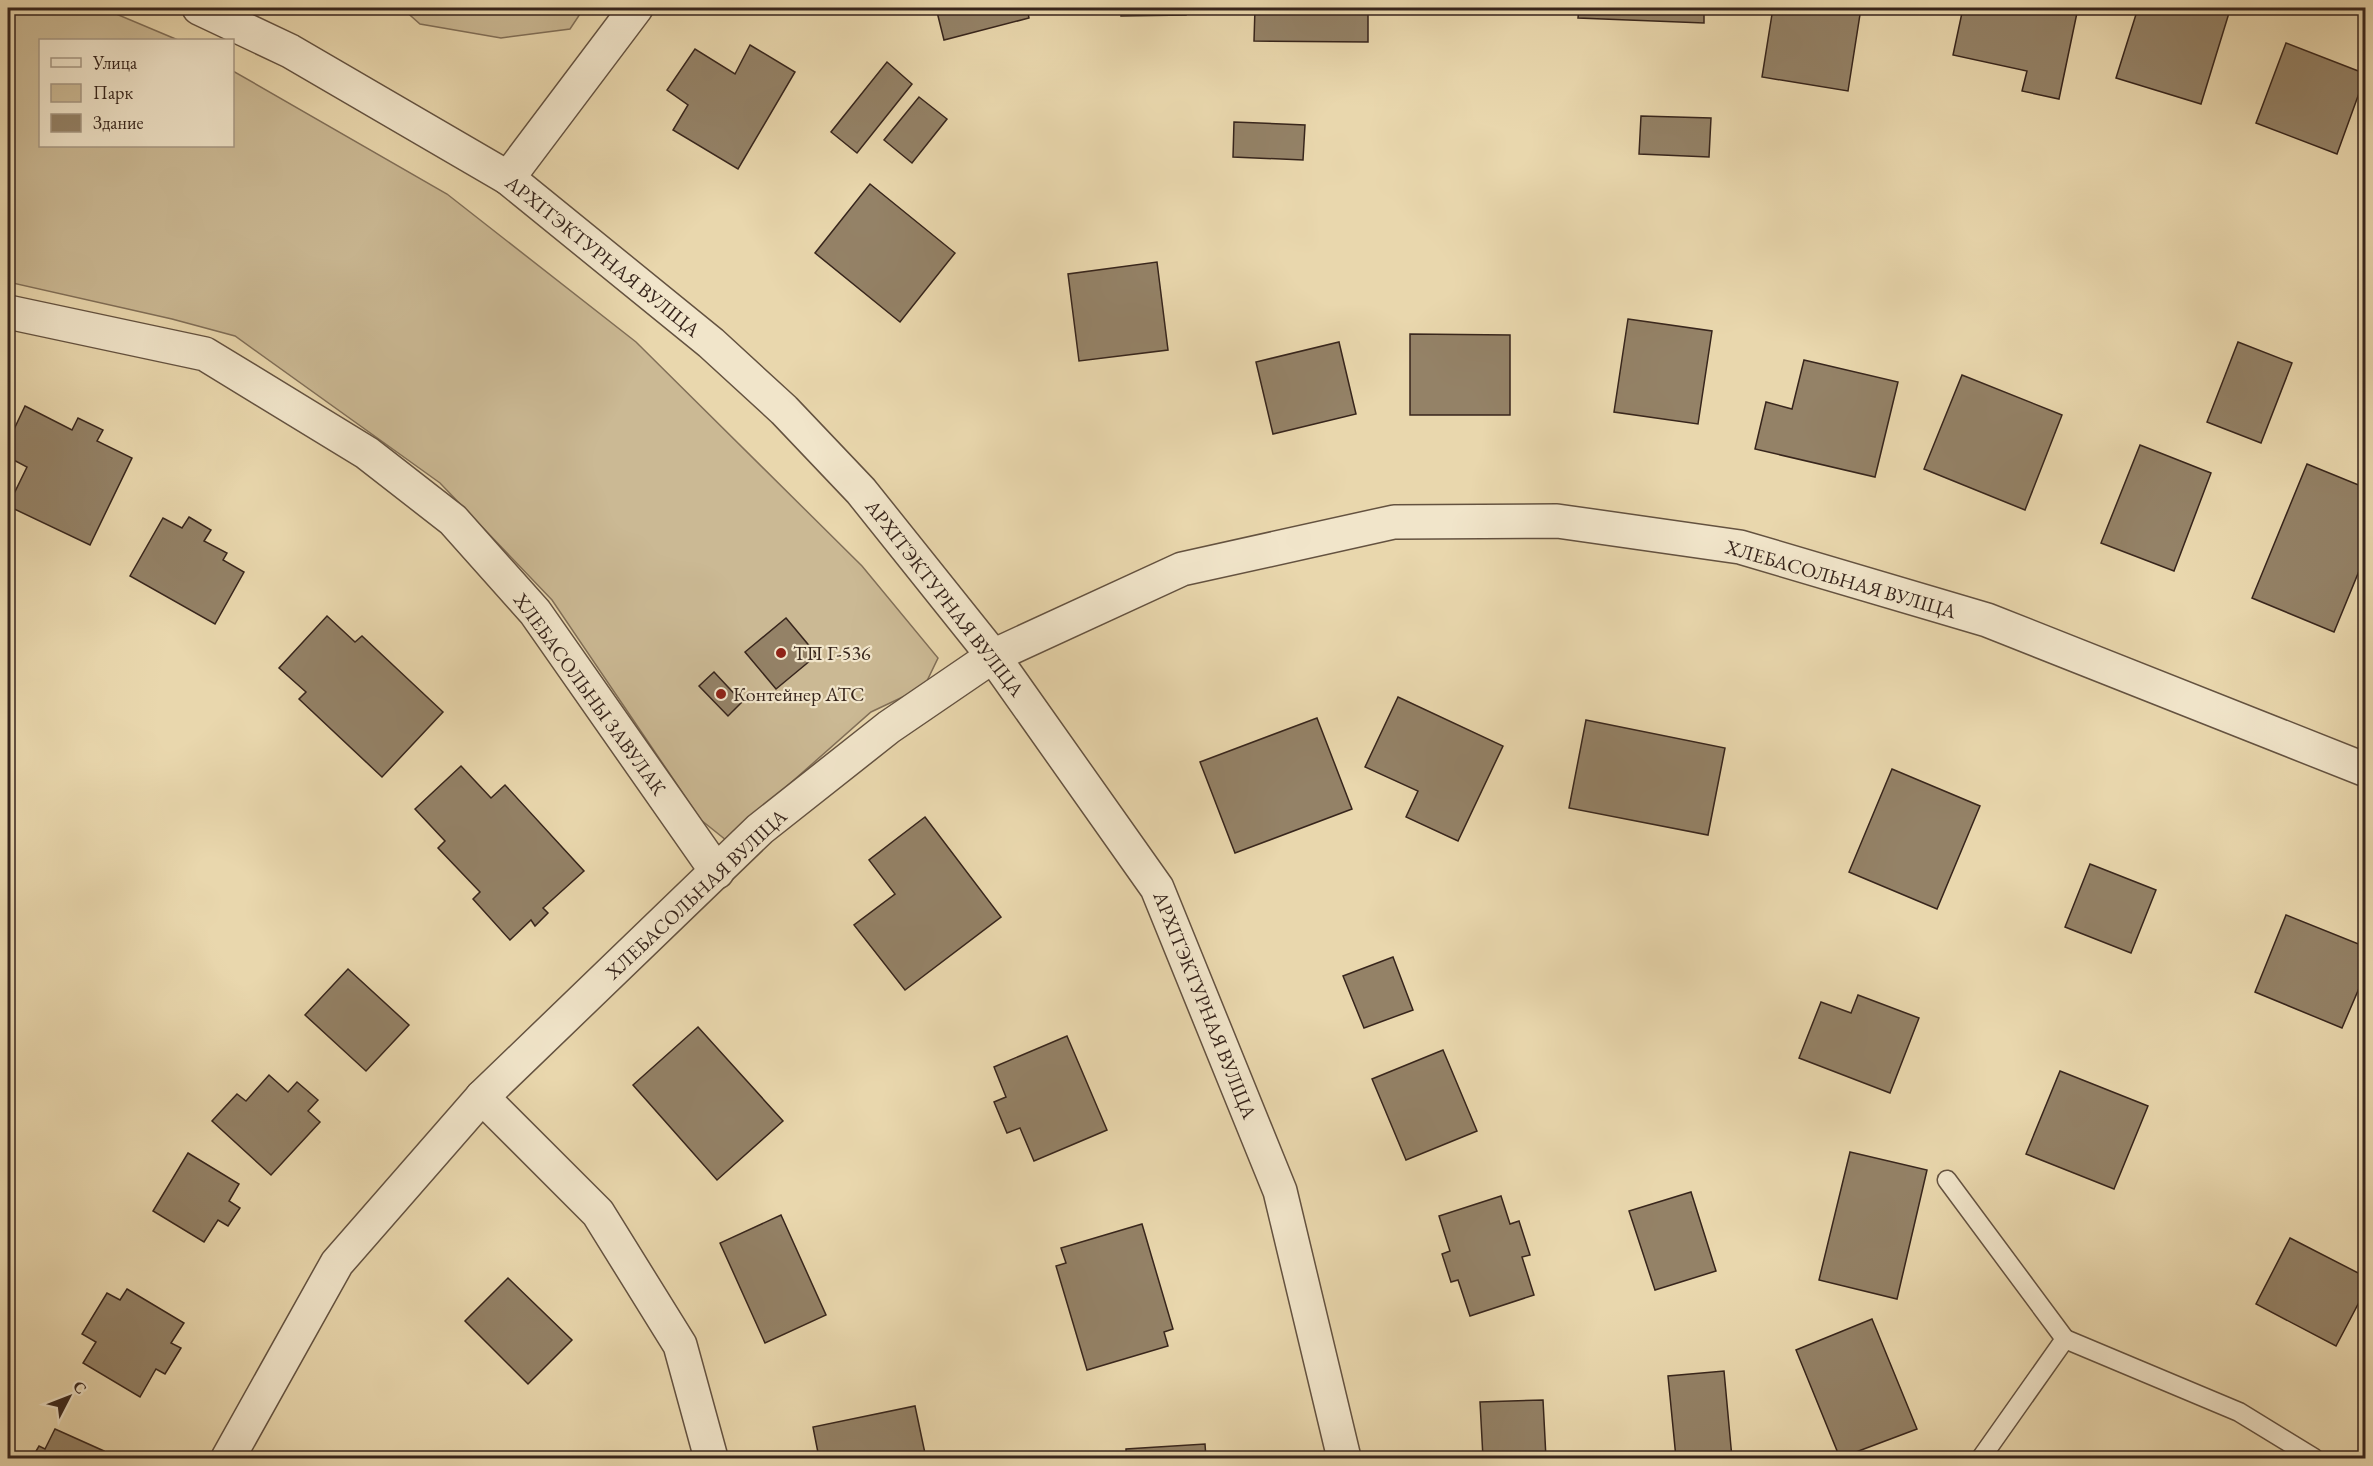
<svg xmlns="http://www.w3.org/2000/svg" width="2373" height="1466" font-family="'EB Garamond',serif">
	<style>
		.green { fill: #cbb994; stroke: #816f58; stroke-width: 1.5 }
		.building { fill: #948267; stroke: #37251c; stroke-width: 1.5 }
		.lines { fill: none; stroke-linecap: round; stroke-linejoin: round }
		.lane-casing { stroke: #645240; stroke-width: 21 }
		.street-casing { stroke: #645240; stroke-width: 36 }
		.lane { stroke: #f1e5ca; stroke-width: 18 }
		.street { stroke: #f1e5ca; stroke-width: 33 }
		.poi-dot { fill: #8f2418; stroke: #f1e5ca; stroke-width: 2 }
		.labels { text-anchor: middle; stroke-width: 4.5; stroke-linejoin: round; paint-order: stroke }
		.street-label { font-size: 20px; fill: #37251c; stroke: #f1e5ca }
		.poi-label { font-size: 20px; fill: #37251c; stroke: #f1e5ca; text-anchor: start }
	</style>
	<rect width="100%" height="100%" fill="#e9d7ad"/>
	<filter id="stains"><feTurbulence type="fractalNoise" baseFrequency=".00333" numOctaves="4"/><feColorMatrix values="0 0 0 0 .2 0 0 0 0 .09 0 0 0 0 .02 0 0 0 .5 -.17"/></filter>
	<radialGradient id="worn" r=".72"><stop offset=".6" stop-color="#630" stop-opacity="0"/><stop offset="1" stop-color="#630" stop-opacity=".3"/></radialGradient>
	<g class="green">
		<path d="M 8,8 L 102,8 L 178,40 L 40,40 L 40,146 L 232,146 L 233,71 L 447,194 L 636,342 L 862,566 L 938,658 L 924,687 L 871,712 L 726,840 L 701,820 L 552,600 L 440,483 L 235,336 L 172,319 L 8,282 Z"/>
		<path d="M 402,8 L 584,8 L 570,29 L 501,38 L 420,24 Z"/>
	</g>
	<g class="building">
		<path d="M 936,8 L 1027,8 L 1029,18 L 944,40 Z"/>
		<path d="M 1121,8 L 1185,8 L 1186,15 L 1121,16 Z"/>
		<path d="M 1255,8 L 1368,8 L 1368,42 L 1254,41 Z"/>
		<path d="M 1408,8 L 1547,8 L 1547,14 L 1408,11 Z"/>
		<path d="M 1579,8 L 1704,8 L 1704,23 L 1578,18 Z"/>
		<path d="M 1773,8 L 1861,8 L 1848,91 L 1762,77 Z"/>
		<path d="M 1963,8 L 2078,8 L 2059,99 L 2022,91 L 2027,71 L 1953,55 Z"/>
		<path d="M 2138,8 L 2211,8 L 2229,13 L 2201,104 L 2116,78 Z"/>
		<path d="M 2286,43 L 2366,74 L 2337,154 L 2256,123 Z"/>
		<path d="M 750,45 L 795,72 L 738,169 L 673,130 L 688,105 L 667,90 L 695,49 L 735,74 Z"/>
		<path d="M 887,62 L 912,84 L 857,153 L 831,132 Z"/>
		<path d="M 919,97 L 947,119 L 912,163 L 884,140 Z"/>
		<path d="M 1641,116 L 1711,118 L 1709,157 L 1639,154 Z"/>
		<path d="M 1234,122 L 1305,125 L 1303,160 L 1233,157 Z"/>
		<path d="M 870,184 L 955,253 L 900,322 L 815,253 Z"/>
		<path d="M 1157,262 L 1168,350 L 1079,361 L 1068,274 Z"/>
		<path d="M 1628,319 L 1712,331 L 1698,424 L 1614,412 Z"/>
		<path d="M 1410,334 L 1510,335 L 1510,415 L 1410,415 Z"/>
		<path d="M 1339,342 L 1356,414 L 1273,434 L 1256,362 Z"/>
		<path d="M 2238,342 L 2292,363 L 2261,443 L 2207,422 Z"/>
		<path d="M 1804,360 L 1898,382 L 1875,477 L 1755,449 L 1766,402 L 1792,409 Z"/>
		<path d="M 1962,375 L 2062,415 L 2025,510 L 1924,469 Z"/>
		<path d="M 25,406 L 72,430 L 78,418 L 103,430 L 97,441 L 132,458 L 90,545 L 8,506 L 27,467 L 8,457 L 8,442 Z"/>
		<path d="M 2140,445 L 2211,473 L 2174,571 L 2101,543 Z"/>
		<path d="M 2307,464 L 2366,488 L 2366,554 L 2334,632 L 2252,598 Z"/>
		<path d="M 189,517 L 211,530 L 204,541 L 227,553 L 223,560 L 244,572 L 215,624 L 130,576 L 163,518 L 182,528 Z"/>
		<path d="M 327,616 L 355,642 L 362,636 L 443,712 L 382,777 L 299,699 L 306,692 L 279,668 Z"/>
		<path d="M 786,618 L 817,655 L 776,689 L 745,652 Z"/>
		<path d="M 714,672 L 742,702 L 728,716 L 699,686 Z"/>
		<path d="M 1398,697 L 1503,746 L 1458,841 L 1406,817 L 1418,791 L 1365,767 Z"/>
		<path d="M 1317,718 L 1352,809 L 1235,853 L 1200,762 Z"/>
		<path d="M 1586,720 L 1725,748 L 1708,835 L 1569,808 Z"/>
		<path d="M 461,766 L 491,798 L 505,785 L 584,871 L 543,908 L 548,913 L 535,926 L 531,920 L 510,940 L 473,899 L 480,892 L 438,848 L 445,841 L 415,809 Z"/>
		<path d="M 1892,769 L 1980,806 L 1937,909 L 1849,872 Z"/>
		<path d="M 925,817 L 1001,917 L 905,990 L 854,925 L 895,894 L 869,860 Z"/>
		<path d="M 2090,864 L 2156,890 L 2131,953 L 2065,927 Z"/>
		<path d="M 2286,915 L 2366,947 L 2366,972 L 2342,1028 L 2255,992 Z"/>
		<path d="M 1393,957 L 1413,1010 L 1364,1028 L 1343,976 Z"/>
		<path d="M 348,969 L 409,1025 L 366,1071 L 305,1015 Z"/>
		<path d="M 1858,995 L 1919,1018 L 1890,1093 L 1799,1058 L 1821,1002 L 1851,1013 Z"/>
		<path d="M 698,1027 L 783,1121 L 717,1180 L 633,1085 Z"/>
		<path d="M 1067,1036 L 1107,1130 L 1034,1161 L 1020,1128 L 1007,1133 L 994,1102 L 1006,1097 L 994,1067 Z"/>
		<path d="M 1443,1050 L 1477,1131 L 1406,1160 L 1372,1079 Z"/>
		<path d="M 2060,1071 L 2148,1106 L 2114,1189 L 2026,1154 Z"/>
		<path d="M 269,1075 L 288,1092 L 297,1082 L 318,1100 L 308,1111 L 320,1122 L 271,1175 L 212,1121 L 237,1094 L 246,1101 Z"/>
		<path d="M 1850,1152 L 1927,1170 L 1897,1299 L 1819,1280 Z"/>
		<path d="M 188,1153 L 239,1184 L 229,1201 L 240,1208 L 228,1226 L 218,1220 L 204,1242 L 153,1211 Z"/>
		<path d="M 1691,1192 L 1716,1271 L 1655,1290 L 1629,1211 Z"/>
		<path d="M 1501,1196 L 1510,1224 L 1519,1221 L 1530,1255 L 1522,1257 L 1534,1295 L 1470,1316 L 1458,1280 L 1451,1282 L 1442,1254 L 1450,1251 L 1439,1216 Z"/>
		<path d="M 781,1215 L 826,1315 L 765,1343 L 720,1243 Z"/>
		<path d="M 1142,1224 L 1173,1329 L 1164,1332 L 1168,1346 L 1087,1370 L 1056,1266 L 1066,1263 L 1061,1248 Z"/>
		<path d="M 2290,1238 L 2366,1277 L 2366,1289 L 2336,1346 L 2256,1304 Z"/>
		<path d="M 508,1278 L 572,1340 L 528,1384 L 465,1321 Z"/>
		<path d="M 127,1289 L 184,1323 L 171,1343 L 181,1348 L 165,1374 L 156,1369 L 140,1397 L 83,1363 L 96,1342 L 82,1334 L 107,1293 L 120,1300 Z"/>
		<path d="M 1872,1319 L 1917,1429 L 1840,1458 L 1796,1350 Z"/>
		<path d="M 1724,1371 L 1732,1458 L 1676,1458 L 1668,1376 Z"/>
		<path d="M 1543,1400 L 1546,1458 L 1483,1458 L 1480,1402 Z"/>
		<path d="M 915,1406 L 926,1458 L 819,1458 L 813,1427 Z"/>
		<path d="M 55,1429 L 104,1451 L 101,1458 L 32,1458 L 39,1446 L 45,1449 Z"/>
		<path d="M 1205,1444 L 1206,1458 L 1126,1458 L 1126,1449 Z"/>
	</g>
	<g class="lines">
		<defs>
			<g id="lane">
				<path d="M 1947,1180 L 2065,1339 L 1981,1458"/>
				<path d="M 2065,1339 L 2239,1412 L 2314,1458"/>
			</g>
			<g id="street">
				<path d="M 199,8 L 290,51 L 508,178 L 711,343 L 784,410 L 861,491 L 993,656 L 1157,888 L 1280,1191 L 1344,1458"/>
				<path d="M 508,178 L 636,8"/>
				<path d="M 8,312 L 205,354 L 367,453 L 453,520 L 535,612 L 717,872"/>
				<path d="M 482,1097 L 598,1213 L 680,1345 L 711,1458"/>
				<path d="M 228,1458 L 337,1263 L 482,1097 L 760,829 L 889,727 L 993,656 L 1182,569 L 1394,522 L 1557,521 L 1740,547 L 1987,620 L 2366,770"/>
			</g>
		</defs>
		<use href="#lane" class="lane-casing"/>
		<use href="#street" class="street-casing"/>
		<use href="#lane" class="lane"/>
		<use href="#street" class="street"/>
	</g>
	<g class="poi-dot">
		<circle cx="781" cy="653" r="6"/>
		<circle cx="721" cy="694" r="6"/>
	</g>
	<g class="labels">
		<g class="street-label">
			<text transform="translate(603 256) rotate(39)" y="7">АРХІТЭКТУРНАЯ ВУЛІЦА</text>
			<text transform="translate(1841 579) rotate(16)" y="7">ХЛЕБАСОЛЬНАЯ ВУЛІЦА</text>
			<text transform="translate(945 598) rotate(52)" y="7">АРХІТЭКТУРНАЯ ВУЛІЦА</text>
			<text transform="translate(590 694) rotate(54)" y="7">ХЛЕБАСОЛЬНЫ ЗАВУЛАК</text>
			<text transform="translate(696 894) rotate(-43)" y="7">ХЛЕБАСОЛЬНАЯ ВУЛІЦА</text>
			<text transform="translate(1205 1005) rotate(68)" y="7">АРХІТЭКТУРНАЯ ВУЛІЦА</text>
		</g>
		<g class="poi-label">
			<text x="793" y="660">ТП Г-536</text>
			<text x="733" y="701">Контейнер АТС</text>
		</g>
	</g>
	<rect width="2373" height="1466" fill="none" stroke="#e9d7ad" stroke-width="30"/>
	<rect x="9" y="9" width="2355" height="1448" fill="none" stroke="#37251c" stroke-width="3"/>
	<rect x="15" y="15" width="2343" height="1436" fill="none" stroke="#37251c" stroke-width="1.5"/>
	<rect x="39" y="39" width="195" height="108" fill="#f1e5ca" stroke="#a79884" stroke-width="1.5"/>
	<rect x="51" y="58" width="30" height="9" fill="#f1e5ca" stroke="#a79884" stroke-width="1.5"/>
	<text x="93" y="69" font-size="18" fill="#37251c">Улица</text>
	<rect x="51" y="84" width="30" height="18" fill="#cbb994" stroke="#a79884" stroke-width="1.5"/>
	<text x="93" y="99" font-size="18" fill="#37251c">Парк</text>
	<rect x="51" y="114" width="30" height="18" fill="#948267" stroke="#a79884" stroke-width="1.5"/>
	<text x="93" y="129" font-size="18" fill="#37251c">Здание</text>
	<g transform="translate(69 1397) rotate(48)" stroke="#f1e5ca" stroke-width="4.5" paint-order="stroke">
	<path d="M0-4.5L10 22L0 15L-10 22Z" fill="#37251c"/>
	<text y="-9" font-size="16" font-weight="bold" text-anchor="middle" fill="#37251c">С</text>
	</g>
	<rect width="100%" height="100%" filter="url(#stains)"/>
	<rect width="100%" height="100%" fill="url(#worn)"/>
</svg>
